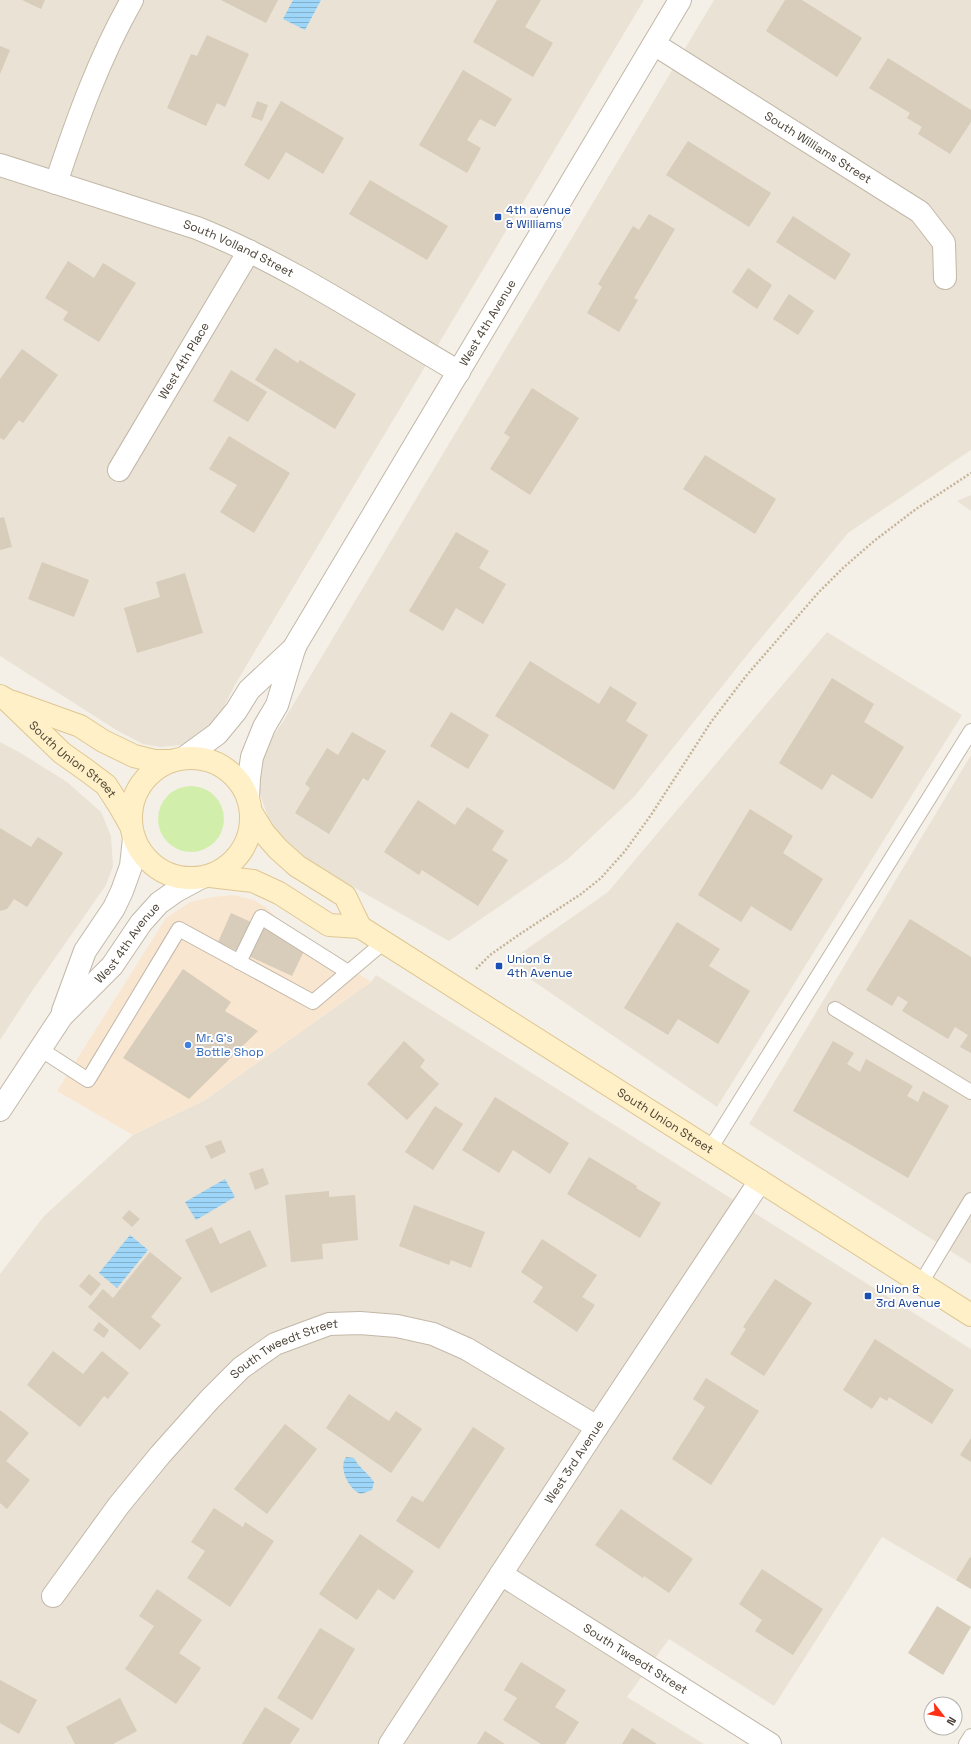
<svg xmlns="http://www.w3.org/2000/svg" width="971" height="1744" font-family="'Space Grotesk',sans-serif">
	<style>
		.residential { fill: #eae2d4 }
		.commercial { fill: #f9e6d0 }
		.green { fill: #d2eeab }
		.water { fill: url(#water-rules) }
		.building { fill: #d8ccbb }
		.lines { fill: none; stroke-linecap: round; stroke-linejoin: round }
		.service-casing { stroke: #c2b8a8; stroke-width: 16 }
		.minor-casing { stroke: #c2b8a8; stroke-width: 24 }
		.tertiary-casing { stroke: #c2b8a8; stroke-width: 24 }
		.secondary-casing { stroke: #dec793; stroke-width: 24 }
		.path { stroke: #c5b498; stroke-width: 2.5; stroke-dasharray: 2 2; stroke-linecap: butt }
		.service { stroke: #fff; stroke-width: 14 }
		.minor { stroke: #fff; stroke-width: 22 }
		.tertiary { stroke: #fff; stroke-width: 22 }
		.secondary { stroke: #fff0c7; stroke-width: 22 }
		.transit-dot { fill: #1a4fb4; stroke: #fff; stroke-width: 1.5 }
		.shop-dot { fill: #3f7fe0; stroke: #fff; stroke-width: 1.5 }
		.labels { text-anchor: middle; stroke-width: 4; stroke-linejoin: round; paint-order: stroke }
		.street-label { font-size: 12px; fill: #494135; stroke: #fff }
		.transit-label { font-size: 12px; fill: #164399; stroke: #fff; text-anchor: start }
		.shop-label { font-size: 12px; fill: #366cbe; stroke: #fff; text-anchor: start }
	</style>
	<defs>
		<pattern id="water-rules" width="6" height="5" patternUnits="userSpaceOnUse"><rect width="6" height="5" fill="#9dd6f8"/><path d="M0 2.5h6" fill="none" stroke="#82afca"/></pattern>
	</defs>
	<rect width="100%" height="100%" fill="#f5f0e7"/>
	<g class="residential">
		<path d="M 0,0 L 644,0 L 236,683 L 220,714 L 204,734 L 183,745 L 160,747 L 143,744 L 118,731 L 0,656 Z"/>
		<path d="M 714,0 L 971,0 L 971,450 L 848,533 L 743,660 L 634,797 L 568,859 L 449,941 L 311,863 L 281,839 L 269,820 L 260,794 L 260,767 L 271,739 L 284,720 Z"/>
		<path d="M 971,495 L 971,511 L 957,501 Z"/>
		<path d="M 827,632 L 962,715 L 717,1107 L 507,963 L 608,892 Z"/>
		<path d="M 0,742 L 19,752 L 67,782 L 101,812 L 111,836 L 113,866 L 106,885 L 30,994 L 0,1040 Z"/>
		<path d="M 971,755 L 971,1264 L 749,1124 Z"/>
		<path d="M 376,975 L 971,1349 L 971,1589 L 882,1537 L 774,1706 L 669,1639 L 627,1697 L 704,1744 L 0,1744 L 0,1274 L 44,1216 L 133,1135 L 205,1100 L 371,982 Z"/>
	</g>
	<path class="commercial" d="M 233,895 L 254,900 L 267,908 L 283,925 L 371,982 L 205,1100 L 133,1135 L 57,1091 L 166,918 L 190,902 L 212,897 Z"/>
	<circle class="green" cx="191" cy="819" r="33"/>
	<g class="water">
		<path d="M 293,0 L 321,0 L 305,30 L 283,19 Z"/>
		<path d="M 225,1179 L 235,1197 L 196,1220 L 185,1202 Z"/>
		<path d="M 130,1235 L 148,1250 L 117,1288 L 99,1273 Z"/>
		<path d="M 346,1457 L 354,1458 C 360,1469 368,1473 374,1482 L 372,1490 L 361,1494 C 349,1490 338,1468 346,1457 Z"/>
	</g>
	<g class="building">
		<path d="M 22,0 L 45,0 L 41,9 Z"/>
		<path d="M 221,0 L 278,0 L 266,23 Z"/>
		<path d="M 497,0 L 541,0 L 525,27 L 553,43 L 533,77 L 473,42 Z"/>
		<path d="M 785,0 L 802,0 L 862,38 L 837,77 L 766,31 Z"/>
		<path d="M 207,35 L 249,54 L 225,107 L 217,103 L 206,126 L 167,108 L 191,54 L 197,56 Z"/>
		<path d="M 0,46 L 10,50 L 0,74 Z"/>
		<path d="M 888,58 L 971,110 L 971,122 L 950,154 L 918,134 L 922,127 L 907,118 L 910,113 L 869,88 Z"/>
		<path d="M 463,70 L 512,99 L 495,127 L 480,119 L 467,140 L 481,148 L 467,173 L 419,145 Z"/>
		<path d="M 257,101 L 268,105 L 262,121 L 251,117 Z"/>
		<path d="M 281,101 L 344,138 L 323,174 L 286,152 L 269,180 L 244,165 Z"/>
		<path d="M 688,141 L 771,193 L 749,227 L 666,175 Z"/>
		<path d="M 370,180 L 448,226 L 427,260 L 349,214 Z"/>
		<path d="M 649,214 L 675,229 L 634,298 L 638,300 L 619,332 L 587,313 L 602,287 L 598,284 L 633,226 L 639,230 Z"/>
		<path d="M 793,216 L 851,254 L 835,280 L 776,242 Z"/>
		<path d="M 68,261 L 94,278 L 103,263 L 136,283 L 99,342 L 63,320 L 68,312 L 45,298 Z"/>
		<path d="M 748,268 L 772,285 L 757,309 L 732,292 Z"/>
		<path d="M 789,294 L 814,311 L 798,335 L 773,319 Z"/>
		<path d="M 275,348 L 298,363 L 300,360 L 356,394 L 335,429 L 255,380 Z"/>
		<path d="M 22,349 L 58,375 L 23,423 L 19,420 L 4,440 L 0,438 L 0,379 Z"/>
		<path d="M 231,370 L 267,392 L 248,422 L 213,401 Z"/>
		<path d="M 532,388 L 579,418 L 530,495 L 490,469 L 510,437 L 504,433 Z"/>
		<path d="M 229,436 L 290,473 L 254,533 L 220,512 L 237,485 L 209,469 Z"/>
		<path d="M 705,455 L 776,499 L 755,534 L 683,489 Z"/>
		<path d="M 4,517 L 12,547 L 0,550 L 0,518 Z"/>
		<path d="M 456,532 L 489,551 L 479,568 L 506,584 L 483,624 L 456,608 L 443,631 L 409,611 Z"/>
		<path d="M 42,562 L 89,580 L 74,617 L 28,599 Z"/>
		<path d="M 185,573 L 203,633 L 137,653 L 124,608 L 160,597 L 156,582 Z"/>
		<path d="M 530,661 L 599,704 L 610,686 L 637,703 L 626,721 L 648,735 L 614,790 L 495,716 Z"/>
		<path d="M 832,678 L 874,704 L 864,722 L 904,747 L 872,799 L 832,774 L 822,790 L 779,763 Z"/>
		<path d="M 451,712 L 489,735 L 468,769 L 430,746 Z"/>
		<path d="M 352,732 L 386,751 L 368,781 L 363,778 L 329,834 L 295,813 L 310,788 L 305,784 L 327,748 L 338,755 Z"/>
		<path d="M 418,800 L 455,825 L 467,807 L 504,831 L 492,850 L 508,860 L 478,906 L 422,870 L 419,875 L 384,852 Z"/>
		<path d="M 750,809 L 793,836 L 783,853 L 823,879 L 791,931 L 751,906 L 741,922 L 698,895 Z"/>
		<path d="M 0,828 L 31,847 L 38,837 L 63,853 L 27,907 L 14,899 L 7,909 L 0,911 Z"/>
		<path d="M 231,913 L 306,947 L 292,976 L 218,942 Z"/>
		<path d="M 910,919 L 971,957 L 971,1053 L 960,1047 L 968,1035 L 955,1027 L 948,1039 L 902,1011 L 908,1002 L 898,996 L 892,1006 L 866,990 Z"/>
		<path d="M 677,922 L 720,949 L 709,966 L 750,991 L 718,1044 L 678,1019 L 668,1035 L 624,1008 Z"/>
		<path d="M 183,969 L 231,1002 L 225,1011 L 258,1031 L 189,1099 L 123,1058 Z"/>
		<path d="M 404,1041 L 425,1060 L 420,1067 L 439,1084 L 407,1120 L 367,1084 Z"/>
		<path d="M 833,1041 L 854,1053 L 847,1064 L 860,1072 L 866,1059 L 913,1086 L 907,1096 L 918,1102 L 923,1091 L 949,1106 L 908,1178 L 793,1111 Z"/>
		<path d="M 495,1097 L 569,1143 L 550,1174 L 513,1150 L 499,1173 L 462,1150 Z"/>
		<path d="M 435,1106 L 463,1124 L 433,1170 L 405,1152 Z"/>
		<path d="M 221,1140 L 226,1152 L 211,1159 L 205,1146 Z"/>
		<path d="M 589,1157 L 637,1186 L 636,1188 L 661,1203 L 640,1238 L 567,1194 Z"/>
		<path d="M 263,1168 L 269,1184 L 255,1190 L 249,1173 Z"/>
		<path d="M 329,1191 L 329,1197 L 355,1195 L 358,1240 L 322,1244 L 323,1259 L 291,1262 L 285,1195 Z"/>
		<path d="M 414,1205 L 485,1232 L 471,1268 L 451,1260 L 449,1265 L 399,1246 Z"/>
		<path d="M 129,1210 L 140,1219 L 132,1227 L 122,1218 Z"/>
		<path d="M 212,1227 L 220,1244 L 250,1230 L 267,1266 L 211,1293 L 185,1240 Z"/>
		<path d="M 542,1239 L 597,1275 L 582,1297 L 595,1305 L 577,1332 L 533,1302 L 543,1287 L 521,1272 Z"/>
		<path d="M 150,1252 L 182,1278 L 151,1317 L 161,1325 L 140,1350 L 88,1307 L 103,1289 L 113,1298 Z"/>
		<path d="M 89,1274 L 101,1284 L 91,1296 L 79,1286 Z"/>
		<path d="M 775,1279 L 812,1303 L 764,1376 L 730,1354 L 746,1329 L 743,1327 Z"/>
		<path d="M 99,1322 L 109,1330 L 104,1338 L 93,1330 Z"/>
		<path d="M 875,1339 L 954,1390 L 932,1424 L 889,1397 L 887,1401 L 880,1397 L 872,1409 L 843,1390 Z"/>
		<path d="M 53,1351 L 83,1374 L 102,1351 L 129,1373 L 108,1399 L 104,1396 L 80,1427 L 27,1385 Z"/>
		<path d="M 706,1378 L 759,1411 L 711,1485 L 672,1459 L 705,1407 L 693,1399 Z"/>
		<path d="M 349,1394 L 389,1421 L 396,1411 L 422,1429 L 391,1473 L 326,1428 Z"/>
		<path d="M 0,1410 L 29,1433 L 6,1461 L 30,1480 L 7,1509 L 0,1503 Z"/>
		<path d="M 285,1424 L 317,1449 L 267,1514 L 234,1489 Z"/>
		<path d="M 473,1427 L 505,1448 L 439,1549 L 396,1521 L 412,1496 L 423,1502 Z"/>
		<path d="M 971,1438 L 971,1462 L 960,1455 Z"/>
		<path d="M 214,1508 L 243,1527 L 245,1522 L 274,1541 L 230,1607 L 187,1578 L 205,1551 L 191,1542 Z"/>
		<path d="M 621,1509 L 693,1559 L 669,1593 L 644,1576 L 643,1578 L 595,1545 Z"/>
		<path d="M 360,1534 L 414,1571 L 394,1600 L 378,1589 L 357,1620 L 319,1594 Z"/>
		<path d="M 970,1557 L 971,1558 L 971,1589 L 956,1580 Z"/>
		<path d="M 762,1569 L 823,1609 L 793,1655 L 755,1631 L 762,1620 L 739,1604 Z"/>
		<path d="M 157,1589 L 202,1620 L 179,1653 L 201,1668 L 176,1704 L 125,1669 L 154,1626 L 139,1616 Z"/>
		<path d="M 937,1606 L 971,1627 L 943,1675 L 908,1653 Z"/>
		<path d="M 320,1628 L 355,1649 L 312,1720 L 277,1698 Z"/>
		<path d="M 521,1662 L 566,1690 L 555,1707 L 579,1722 L 565,1744 L 541,1744 L 503,1720 L 517,1698 L 504,1690 Z"/>
		<path d="M 0,1680 L 37,1700 L 19,1734 L 0,1723 Z"/>
		<path d="M 120,1698 L 137,1731 L 113,1744 L 75,1744 L 66,1727 Z"/>
		<path d="M 265,1707 L 300,1729 L 290,1744 L 242,1744 Z"/>
		<path d="M 632,1728 L 657,1744 L 622,1744 Z"/>
		<path d="M 485,1731 L 505,1744 L 477,1744 Z"/>
	</g>
	<g class="lines">
		<defs>
			<g id="service">
				<path d="M 239,962 L 261,917 L 348,972"/>
				<path d="M 835,1009 L 971,1092"/>
				<path d="M 40,1049 L 88,1080 L 179,929 L 313,1002 L 384,942"/>
				<path d="M 710,1149 L 971,731"/>
				<path d="M 921,1283 L 971,1200"/>
				<path d="M 966,1744 L 971,1736"/>
			</g>
			<g id="minor">
				<path id="s1" d="M 654,44 L 920,212 L 944,243 L 945,278"/>
				<path id="s2" d="M 0,165 L 197,228 C 289,265 373,322 459,372"/>
				<path d="M 56,183 C 77,120 99,58 132,0"/>
				<path id="s3" d="M 119,470 L 249,251"/>
				<path id="s4" d="M 501,1574 L 770,1744"/>
				<path id="s5" d="M 53,1596 L 119,1505 L 160,1455 L 210,1399 L 241,1368 L 275,1344 L 329,1324 L 360,1323 L 397,1326 L 433,1334 L 467,1349 L 597,1427"/>
				<path id="s6" d="M 390,1744 L 597,1427 L 760,1181"/>
			</g>
			<g id="tertiary">
				<path d="M 184,758 L 217,734 L 236,711 L 249,690 L 295,647"/>
				<path id="s7" d="M 248,799 L 249,778 L 252,757 L 264,727 L 277,705 L 295,646 L 680,0"/>
				<path d="M 63,1011 L 85,951 L 114,908 L 122,891 L 131,866 L 134,838"/>
				<path id="s8" d="M 0,1110 L 62,1016 L 112,966 L 141,923 L 159,903 L 176,891 L 200,878"/>
			</g>
			<g id="secondary">
				<path id="s9" d="M 0,696 L 7,700 L 62,753 L 86,770 L 106,785 L 119,805 L 131,826"/>
				<path d="M 13,702 L 80,726 L 103,741 L 134,756 L 154,761 L 171,761"/>
				<circle cx="191" cy="818" r="60"/>
				<path d="M 251,812 L 264,833 L 278,849 L 297,866 L 345,896 L 360,927"/>
				<path id="s10" d="M 210,876 L 253,881 L 279,893 L 329,925 L 360,927 L 971,1315"/>
			</g>
		</defs>
		<use href="#service" class="service-casing"/>
		<use href="#minor" class="minor-casing"/>
		<use href="#tertiary" class="tertiary-casing"/>
		<use href="#secondary" class="secondary-casing"/>
		<path class="path" d="M 476,969 L 490,955 L 520,934 L 581,894 L 601,878 L 625,851 L 651,815 L 711,722 L 746,676 L 818,593 L 843,568 L 874,541 L 916,509 L 971,473"/>
		<use href="#service" class="service"/>
		<use href="#minor" class="minor"/>
		<use href="#tertiary" class="tertiary"/>
		<use href="#secondary" class="secondary"/>
	</g>
	<g class="transit-dot">
		<rect x="494" y="213" width="8" height="8" rx="2"/>
		<rect x="495" y="962" width="8" height="8" rx="2"/>
		<rect x="864" y="1292" width="8" height="8" rx="2"/>
	</g>
	<circle class="shop-dot" cx="188" cy="1045" r="4"/>
	<g class="labels">
		<g class="street-label">
			<text dy="4" stroke="none"><textPath href="#s1" startOffset="194">South Williams Street</textPath></text>
			<text dy="4" stroke="none"><textPath href="#s2" startOffset="253">South Volland Street</textPath></text>
			<text dy="4" stroke="none"><textPath href="#s7" startOffset="538">West 4th Avenue</textPath></text>
			<text dy="4" stroke="none"><textPath href="#s3" startOffset="127">West 4th Place</textPath></text>
			<text dy="4" stroke="none"><textPath href="#s9" startOffset="97">South Union Street</textPath></text>
			<text dy="4" stroke="none"><textPath href="#s8" startOffset="211">West 4th Avenue</textPath></text>
			<text dy="4" stroke="none"><textPath href="#s10" startOffset="524">South Union Street</textPath></text>
			<text dy="4" stroke="none"><textPath href="#s5" startOffset="344">South Tweedt Street</textPath></text>
			<text dy="4" stroke="none"><textPath href="#s6" startOffset="337">West 3rd Avenue</textPath></text>
			<text dy="4" stroke="none"><textPath href="#s4" startOffset="159">South Tweedt Street</textPath></text>
		</g>
		<g class="transit-label">
			<text x="506" y="214">4th avenue<tspan x="506" dy="14">&amp; Williams</tspan></text>
			<text x="507" y="963">Union &amp;<tspan x="507" dy="14">4th Avenue</tspan></text>
			<text x="876" y="1293">Union &amp;<tspan x="876" dy="14">3rd Avenue</tspan></text>
		</g>
		<g class="shop-label">
			<text x="196" y="1042">Mr. G's<tspan x="196" dy="14">Bottle Shop</tspan></text>
		</g>
	</g>
	<g transform="translate(943 1716) rotate(121)"><circle r="19" fill="#ffffff" stroke="#b6b3ae"/>
	<path d="M0-3L7 15L0 10L-7 15Z" fill="#ff3014"/>
	<text y="-6" font-size="11" font-weight="bold" text-anchor="middle" fill="#494135">N</text>
	</g>
</svg>
